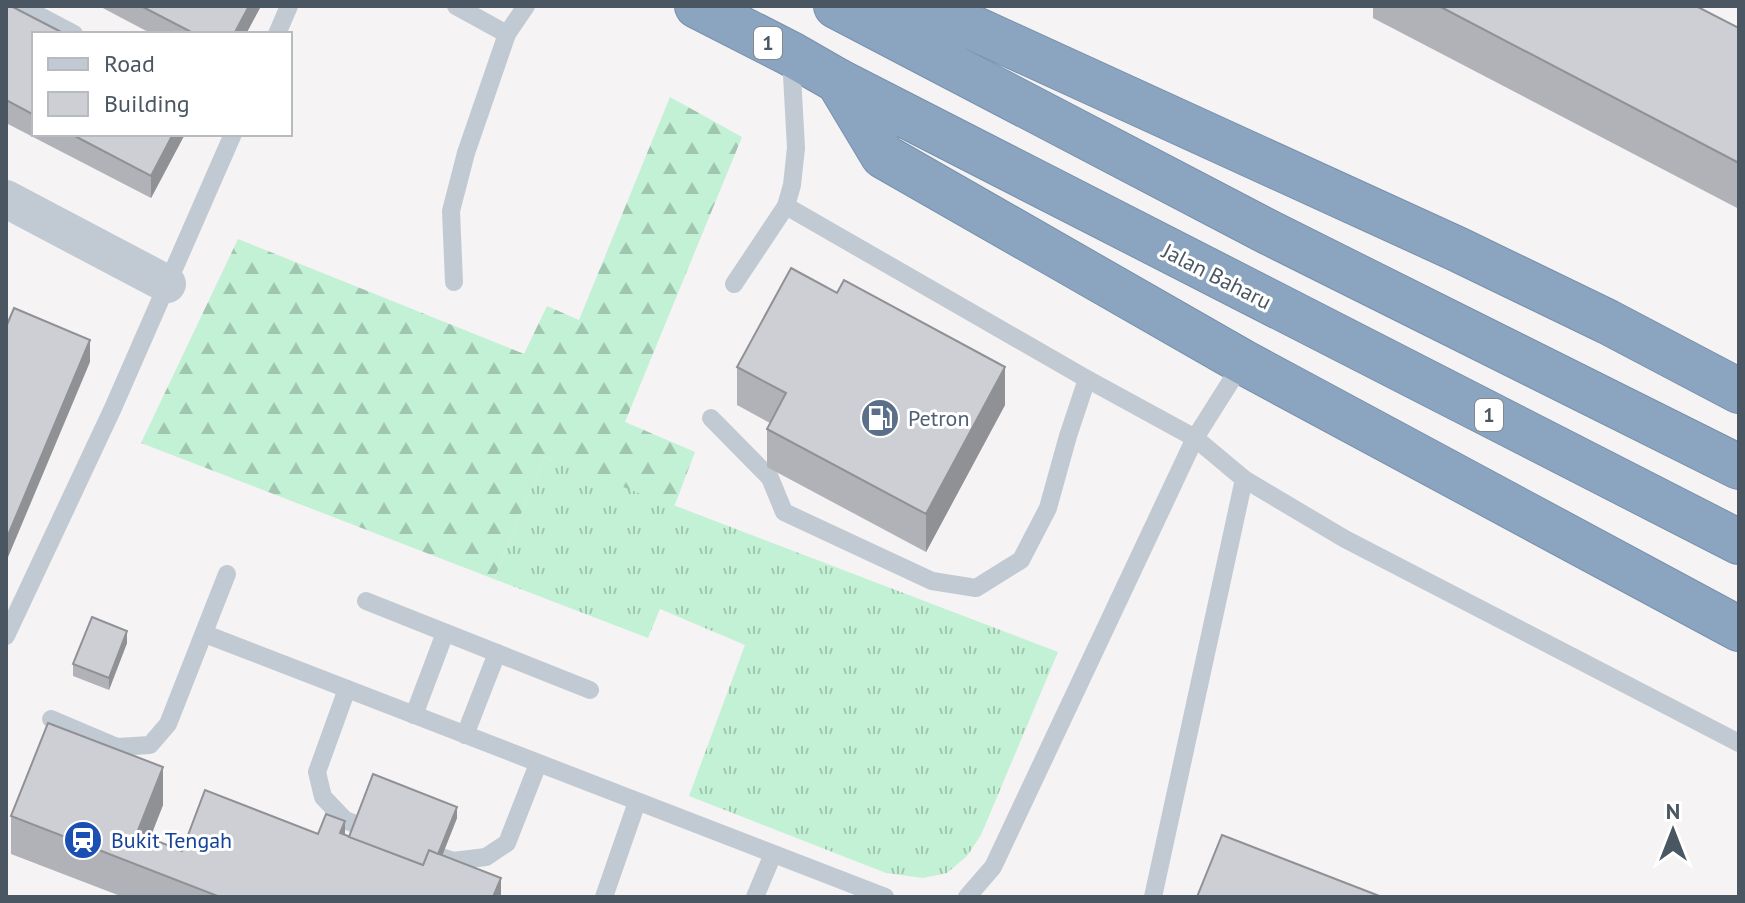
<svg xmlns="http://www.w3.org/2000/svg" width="1745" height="903" font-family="'PT Sans',sans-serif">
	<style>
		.grass { fill: url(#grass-tufts) }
		.forest { fill: url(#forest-firs) }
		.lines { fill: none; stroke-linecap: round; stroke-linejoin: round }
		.highway-casing { stroke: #7690ad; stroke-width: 46 }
		.lane { stroke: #c1cad2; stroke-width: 18 }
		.street { stroke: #c1cad2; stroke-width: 38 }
		.highway { stroke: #8ba5c1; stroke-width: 44 }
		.wall { fill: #b0b2b7 }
		.shaded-wall { fill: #909195 }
		.building { fill: #cdcfd5; stroke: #909195; stroke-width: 2 }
		.labels { text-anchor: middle; stroke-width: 6; stroke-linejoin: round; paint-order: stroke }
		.shield { fill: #fff; stroke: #808990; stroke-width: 2 }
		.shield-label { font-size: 20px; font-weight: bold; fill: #4a5661 }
		.street-label { font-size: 22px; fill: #4a5661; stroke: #fff }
		.service-label { font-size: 22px; fill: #4e5e75; stroke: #fff; text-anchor: start }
		.transit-label { font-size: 22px; fill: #164399; stroke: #fff; text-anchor: start }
	</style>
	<defs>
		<pattern id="grass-tufts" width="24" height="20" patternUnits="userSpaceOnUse" patternTransform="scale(2)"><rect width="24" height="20" fill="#c3f1d5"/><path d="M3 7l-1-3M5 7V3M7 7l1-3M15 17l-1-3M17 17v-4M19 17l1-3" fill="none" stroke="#a0c6b0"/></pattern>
		<pattern id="forest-firs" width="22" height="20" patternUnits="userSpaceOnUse" patternTransform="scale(2)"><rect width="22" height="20" fill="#c3f1d5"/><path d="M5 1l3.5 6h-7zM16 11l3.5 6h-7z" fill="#a0c6b0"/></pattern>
	</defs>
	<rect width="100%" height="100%" fill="#f5f3f3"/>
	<path class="grass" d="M 545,456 L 1058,652 L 981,835 L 967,856 L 947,873 L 923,878 L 886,873 L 689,796 L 745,645 L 660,609 L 648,638 L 494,579 Z"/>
	<path class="forest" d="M 670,97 L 742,137 L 625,422 L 695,452 L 674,507 L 545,456 L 494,579 L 141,443 L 238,239 L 524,354 L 547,306 L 579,320 Z"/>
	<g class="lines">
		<defs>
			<g id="highway">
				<path d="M 697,6 L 791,54 L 838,81 L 1739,542"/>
				<path d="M 836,6 L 1270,233 L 1739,467"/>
				<path d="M 881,23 L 971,27 L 1457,249 L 1608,322 L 1739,391"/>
				<path d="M 838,81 L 883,156 L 1243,362 L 1739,629"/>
			</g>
		</defs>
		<use href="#highway" class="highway-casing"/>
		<g class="lane">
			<path d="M 21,6 L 74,34"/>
			<path d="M 456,6 L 507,34"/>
			<path d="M 277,34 L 289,6"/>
			<path d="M 786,206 L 1087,379 L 1195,438 L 1244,479 L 1345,539 L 1739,743"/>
			<path d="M 454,282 L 451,211 L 466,153 L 507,34 L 526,6"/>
			<path d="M 734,284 L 786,206 L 792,185 L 796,148 L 791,57"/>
			<path d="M 711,418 L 770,478 L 784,512 L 932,581 L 976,588 L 1021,560 L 1048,508 L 1068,436 L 1087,379"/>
			<path d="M 366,601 L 590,690"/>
			<path d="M 205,634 L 885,897"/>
			<path d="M 6,636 L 113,408 L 233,134"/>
			<path d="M 347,689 L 317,772 L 323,797 L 345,820 L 376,832"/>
			<path d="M 414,715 L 445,633"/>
			<path d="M 51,719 L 117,747 L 150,745 L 168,724 L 227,574"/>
			<path d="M 465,735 L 497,653"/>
			<path d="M 433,854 L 453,861 L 486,857 L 507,843 L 538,764"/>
			<path d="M 604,897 L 637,802"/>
			<path d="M 755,897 L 773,854"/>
			<path d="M 967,897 L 993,867 L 1195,438 L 1243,362"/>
			<path d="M 1153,897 L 1244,479"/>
		</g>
		<path class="street" d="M 6,199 L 167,284"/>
		<use href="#highway" class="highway"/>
	</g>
	<g class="wall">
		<path d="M 6,6 L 34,34 L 34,134 L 185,134 L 151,198 L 6,123 Z"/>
		<path d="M 99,6 L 261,6 L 246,34 L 152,34 Z"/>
		<path d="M 1373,6 L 1696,6 L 1739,28 L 1739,209 L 1373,18 Z"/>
		<path d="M 837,293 L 1005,405 L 926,552 L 767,467 L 767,429 L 770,423 L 737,405 L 737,367 Z"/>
		<path d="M 127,643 L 109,690 L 73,676 L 73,664 Z"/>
		<path d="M 163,805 L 150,838 L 182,851 L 318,834 L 345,835 L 349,837 L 457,818 L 442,855 L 501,897 L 123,897 L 11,854 L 11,816 Z"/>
	</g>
	<g class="shaded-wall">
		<path d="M 249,6 L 261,6 L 246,34 L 234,34 Z"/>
		<path d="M 173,134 L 185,134 L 151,198 L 151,176 Z"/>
		<path d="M 90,340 L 90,362 L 6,562 L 6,540 Z"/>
		<path d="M 1005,367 L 1005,405 L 926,552 L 926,514 Z"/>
		<path d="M 127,631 L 127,643 L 109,690 L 109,678 Z"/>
		<path d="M 163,767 L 163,805 L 139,866 L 137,833 Z"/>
		<path d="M 457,807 L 457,818 L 426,897 L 423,891 Z"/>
		<path d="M 345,821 L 345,859 L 340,833 Z"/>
		<path d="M 501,878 L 501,897 L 493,897 Z"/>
	</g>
	<g class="building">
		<path d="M 6,6 L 11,6 L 65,34 L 34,34 L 34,115 L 6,100 Z"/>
		<path d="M 141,6 L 249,6 L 234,34 L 195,34 Z"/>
		<path d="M 1439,6 L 1696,6 L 1739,28 L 1739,163 Z"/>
		<path d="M 71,134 L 173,134 L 151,176 Z"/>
		<path d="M 791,268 L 837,293 L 844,280 L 1005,367 L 926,514 L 767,429 L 786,393 L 737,367 Z"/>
		<path d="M 14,308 L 90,340 L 6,540 L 6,327 Z"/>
		<path d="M 92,617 L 127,631 L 109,678 L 73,664 Z"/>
		<path d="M 48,723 L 163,767 L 137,833 L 182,851 L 205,790 L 318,834 L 326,814 L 345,821 L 340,833 L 423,865 L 429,850 L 501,878 L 493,897 L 220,897 L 11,816 Z"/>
		<path d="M 373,774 L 457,807 L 438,854 L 429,850 L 423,865 L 349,837 Z"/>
		<path d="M 1222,835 L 1382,897 L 1197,897 Z"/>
	</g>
	<defs>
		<symbol id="fuel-disc" viewBox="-11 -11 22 22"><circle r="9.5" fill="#5c6f8a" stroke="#fff"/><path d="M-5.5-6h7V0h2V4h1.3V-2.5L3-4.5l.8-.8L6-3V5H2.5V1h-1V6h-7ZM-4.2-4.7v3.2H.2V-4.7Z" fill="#fff"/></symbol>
		<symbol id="station-disc" viewBox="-11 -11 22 22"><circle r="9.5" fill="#1a4fb4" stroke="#fff"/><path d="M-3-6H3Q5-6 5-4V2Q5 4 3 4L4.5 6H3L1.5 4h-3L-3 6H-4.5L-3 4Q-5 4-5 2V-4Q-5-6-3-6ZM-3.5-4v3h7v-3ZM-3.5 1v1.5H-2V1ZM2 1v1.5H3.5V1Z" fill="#fff"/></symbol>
	</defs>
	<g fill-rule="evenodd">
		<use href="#fuel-disc" x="858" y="396" width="44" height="44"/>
		<use href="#station-disc" x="61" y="818" width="44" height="44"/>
	</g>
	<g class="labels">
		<g class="shield">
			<rect x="754" y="27" width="28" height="32" rx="6"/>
			<rect x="1475" y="399" width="28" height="32" rx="6"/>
		</g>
		<g class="shield-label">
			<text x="768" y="50">1</text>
			<text x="1489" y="422">1</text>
		</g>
		<g class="street-label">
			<text transform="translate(1217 276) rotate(27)" y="8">Jalan Baharu</text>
		</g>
		<g class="service-label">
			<text x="908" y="426">Petron</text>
		</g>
		<g class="transit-label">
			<text x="111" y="848">Bukit Tengah</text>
		</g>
	</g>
	<rect width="1745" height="903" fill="none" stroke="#4a5661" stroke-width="16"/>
	<rect x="32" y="32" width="260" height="104" fill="#ffffff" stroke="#b7bbc0" stroke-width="2"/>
	<rect x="48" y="58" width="40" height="12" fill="#c1cad2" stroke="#b7bbc0" stroke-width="2"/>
	<text x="104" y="72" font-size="24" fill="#4a5661">Road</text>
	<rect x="48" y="92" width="40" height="24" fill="#cdcfd5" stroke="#b7bbc0" stroke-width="2"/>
	<text x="104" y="112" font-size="24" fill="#4a5661">Building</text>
	<g transform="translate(1673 831)" stroke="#ffffff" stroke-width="6" paint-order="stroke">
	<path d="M0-6L14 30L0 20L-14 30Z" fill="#4a5661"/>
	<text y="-12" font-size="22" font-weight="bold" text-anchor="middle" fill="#4a5661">N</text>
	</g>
</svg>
